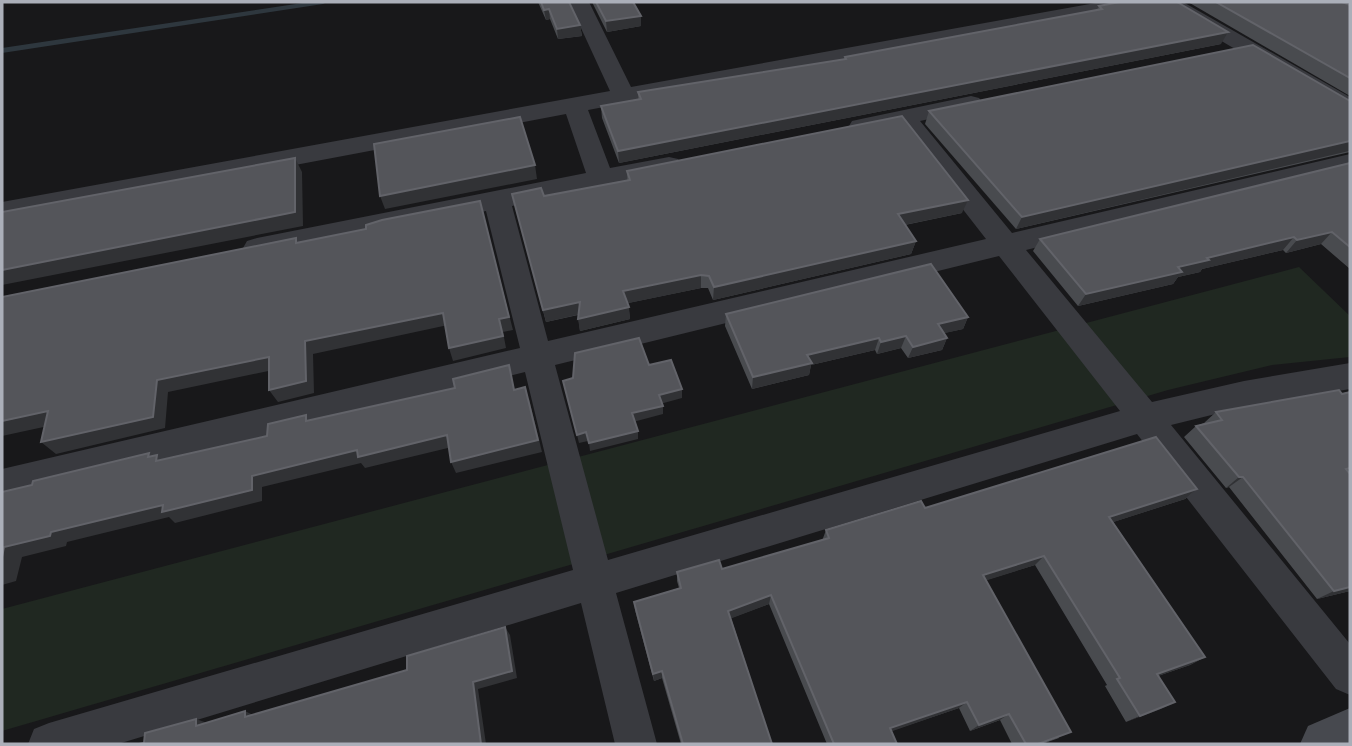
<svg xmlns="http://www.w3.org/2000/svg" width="1352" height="746" font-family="Raleway,sans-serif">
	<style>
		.green { fill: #202821 }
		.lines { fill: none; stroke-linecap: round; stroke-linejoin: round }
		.stream { fill: #2e373e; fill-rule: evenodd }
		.street { fill: #393a3f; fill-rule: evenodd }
		.secondary { fill: #47494f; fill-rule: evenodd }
		.wall { fill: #494b4f }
		.shaded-wall { fill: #313235 }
		.building { fill: #54555a; stroke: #626369; stroke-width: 2 }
	</style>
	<rect width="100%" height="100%" fill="#18181a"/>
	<path class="green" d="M 1299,267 L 1350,316 L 1350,357 L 1272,365 L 1168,390 L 2,731 L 2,609 Z"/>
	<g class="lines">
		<path class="stream" d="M 309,2 L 327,2 L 323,4 L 2,53 L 2,48 Z"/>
		<g class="street">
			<path d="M 569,2 L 589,2 L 631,87 L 1101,2 L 1143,2 L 1140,6 L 1133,8 L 588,110 L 610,168 L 669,157 L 678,159 L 682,165 L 678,171 L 669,173 L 512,206 L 548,341 L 986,239 L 898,126 L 861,133 L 852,131 L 849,126 L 852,121 L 861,119 L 971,96 L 979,98 L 983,103 L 979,108 L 920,121 L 1012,233 L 1350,154 L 1350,170 L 1026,250 L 1152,402 L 1244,381 L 1350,363 L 1350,389 L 1244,407 L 1171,425 L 1350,644 L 1350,695 L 1336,689 L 1137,434 L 616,593 L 657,744 L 615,744 L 581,603 L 118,744 L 28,744 L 34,729 L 49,723 L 573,570 L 525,372 L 2,501 L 2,469 L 520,348 L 486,211 L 257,258 L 247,255 L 243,248 L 247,241 L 257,238 L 586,173 L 566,114 L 2,220 L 2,202 L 610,91 ZM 999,256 L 1120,411 L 608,560 L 555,365 Z"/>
			<path d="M 1159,2 L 1183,2 L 1350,97 L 1350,114 L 1342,112 L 1162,6 Z"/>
		</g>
		<path class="secondary" d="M 1350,708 L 1350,744 L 1300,744 L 1308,726 Z"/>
	</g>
	<g class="wall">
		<path d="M 538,2 L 569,2 L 580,25 L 582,36 L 558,39 L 550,19 L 546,20 Z"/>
		<path d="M 592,2 L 633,2 L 641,26 L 607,32 Z"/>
		<path d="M 1188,2 L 1342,2 L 1350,5 L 1350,96 Z"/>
		<path d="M 1099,6 L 1221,44 L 619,163 L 602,118 L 601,106 L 638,99 L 638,92 L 844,59 L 845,57 L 1097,10 Z"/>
		<path d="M 1350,101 L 1350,152 L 1016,229 L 925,124 L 929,111 Z"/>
		<path d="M 1350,163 L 1350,269 L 1321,244 L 1286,253 L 1283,250 L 1202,269 L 1200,272 L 1178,277 L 1173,284 L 1078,306 L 1033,251 L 1040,239 Z"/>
		<path d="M 627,171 L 962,213 L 905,225 L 916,241 L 911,254 L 713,300 L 708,288 L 701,288 L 628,303 L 630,319 L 580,331 L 578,315 L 546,322 L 512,194 L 544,196 L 627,180 Z"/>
		<path d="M 726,314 L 968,317 L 963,329 L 944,333 L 947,338 L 942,350 L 908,358 L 901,348 L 877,354 L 875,350 L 811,365 L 809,375 L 752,389 L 725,326 Z"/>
		<path d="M 1350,392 L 1350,591 L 1317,599 L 1229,487 L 1226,488 L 1184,437 L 1196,426 L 1204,423 L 1216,412 Z"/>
		<path d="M 1197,489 L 1185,499 L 1113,522 L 1205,657 L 1190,665 L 1158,676 L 1175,702 L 1126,722 L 1105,686 L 1107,685 L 1035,565 L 986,580 L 1059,738 L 1042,744 L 1012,744 L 1000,720 L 970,731 L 959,708 L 891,731 L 897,744 L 827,744 L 769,604 L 731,618 L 772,744 L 681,744 L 662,678 L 654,681 L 635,610 L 634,602 L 679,588 L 677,581 L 677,572 L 722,569 L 822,541 L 826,530 L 925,508 Z"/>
	</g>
	<g class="shaded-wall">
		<path d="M 549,9 L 550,19 L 546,20 L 544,10 Z"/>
		<path d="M 641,16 L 641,26 L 607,32 L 606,21 Z"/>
		<path d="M 580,25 L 582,36 L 558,39 L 557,29 Z"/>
		<path d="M 1228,32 L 1221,44 L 619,163 L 618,151 Z"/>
		<path d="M 1350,141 L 1349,151 L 1016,229 L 1022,217 Z"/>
		<path d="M 295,158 L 302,172 L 303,226 L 2,285 L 2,270 Z"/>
		<path d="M 535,165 L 537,179 L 385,209 L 380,196 Z"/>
		<path d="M 968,200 L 962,213 L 894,227 L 898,214 Z"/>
		<path d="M 480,201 L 513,330 L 503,332 L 506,348 L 453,361 L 449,348 L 499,319 Z"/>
		<path d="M 1332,232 L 1321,244 L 1286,253 L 1297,240 Z"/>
		<path d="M 1294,237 L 1283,250 L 1202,269 L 1200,272 L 1178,277 L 1173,284 L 1078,306 L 1086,294 L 1207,258 Z"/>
		<path d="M 916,241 L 911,254 L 713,300 L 714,287 Z"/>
		<path d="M 701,275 L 701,288 L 624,304 L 623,291 Z"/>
		<path d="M 580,302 L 581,314 L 546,322 L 543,310 Z"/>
		<path d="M 629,307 L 630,319 L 580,331 L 578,319 Z"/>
		<path d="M 443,313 L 448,325 L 313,354 L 314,393 L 278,402 L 269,390 L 305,341 Z"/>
		<path d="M 968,317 L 963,329 L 932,336 L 938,324 Z"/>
		<path d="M 906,336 L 901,348 L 877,354 L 881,342 Z"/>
		<path d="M 879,338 L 875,350 L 811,365 L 809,375 L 752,389 L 753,377 L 807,355 Z"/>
		<path d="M 947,338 L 942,350 L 908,358 L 913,347 Z"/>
		<path d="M 269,357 L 278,369 L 168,392 L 165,428 L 56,454 L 41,442 L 157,380 Z"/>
		<path d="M 682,389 L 682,398 L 660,404 L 659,395 Z"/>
		<path d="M 529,399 L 542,452 L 456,473 L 451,462 Z"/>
		<path d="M 663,406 L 663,414 L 633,422 L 632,413 Z"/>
		<path d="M 48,411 L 62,423 L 2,436 L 2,421 Z"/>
		<path d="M 638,431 L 638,439 L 590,451 L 589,443 Z"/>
		<path d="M 586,432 L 588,441 L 579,443 L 577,435 Z"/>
		<path d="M 447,435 L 452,447 L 365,468 L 361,463 L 262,487 L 262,501 L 175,523 L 169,517 L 67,542 L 66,546 L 22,557 L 16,581 L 2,585 L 2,557 L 4,547 L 51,532 L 252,476 L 357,450 Z"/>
		<path d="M 1239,477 L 1243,477 L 1229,487 L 1226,488 Z"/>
		<path d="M 1197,489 L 1185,499 L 1098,527 L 1109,517 Z"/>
		<path d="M 1044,556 L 1035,565 L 975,584 L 983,575 Z"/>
		<path d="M 1350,587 L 1350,591 L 1317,599 L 1334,591 Z"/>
		<path d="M 771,595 L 769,604 L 727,620 L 728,611 Z"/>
		<path d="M 505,627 L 510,635 L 517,678 L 478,689 L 486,744 L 481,744 L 473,682 Z"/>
		<path d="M 1205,657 L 1190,665 L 1143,681 L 1157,674 Z"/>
		<path d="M 662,671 L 662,678 L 654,681 L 653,674 Z"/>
		<path d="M 967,702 L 959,708 L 884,734 L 890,728 Z"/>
		<path d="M 1175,702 L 1161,709 L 1126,722 L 1140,716 Z"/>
		<path d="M 245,711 L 257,717 L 245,717 Z"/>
		<path d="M 1009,714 L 1000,720 L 970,731 L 979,725 Z"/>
		<path d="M 196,719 L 210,724 L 196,726 Z"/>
		<path d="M 1071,732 L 1042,744 L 1038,744 Z"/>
	</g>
	<g class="building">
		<path d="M 541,2 L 569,2 L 580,25 L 557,29 L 549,9 L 544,10 Z"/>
		<path d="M 596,2 L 633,2 L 641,16 L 606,21 Z"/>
		<path d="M 1120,2 L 1177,2 L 1228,32 L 618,151 L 601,106 L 641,99 L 638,92 L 846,59 L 845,57 L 1102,9 L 1099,6 Z"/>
		<path d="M 1216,2 L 1342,2 L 1350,5 L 1350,78 Z"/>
		<path d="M 1253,45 L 1350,101 L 1350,141 L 1022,217 L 929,111 Z"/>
		<path d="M 902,116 L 968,200 L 898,214 L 916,241 L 714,287 L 709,276 L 701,275 L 623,291 L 629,307 L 578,319 L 580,302 L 543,310 L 512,194 L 541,188 L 544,196 L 630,180 L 627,171 Z"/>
		<path d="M 520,117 L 535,165 L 380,196 L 374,144 Z"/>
		<path d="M 295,158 L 295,212 L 2,270 L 2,212 Z"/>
		<path d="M 1350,163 L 1350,247 L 1332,232 L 1297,240 L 1294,237 L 1207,258 L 1209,260 L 1178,267 L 1182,272 L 1086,294 L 1040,239 Z"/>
		<path d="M 480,201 L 509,317 L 499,319 L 503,336 L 449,348 L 443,313 L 305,341 L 306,381 L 269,390 L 269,357 L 157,380 L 153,417 L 41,442 L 48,411 L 2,421 L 2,297 L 296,238 L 296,243 L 366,229 L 366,225 L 382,220 Z"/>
		<path d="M 931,264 L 968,317 L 938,324 L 947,338 L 913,347 L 906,336 L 881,342 L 879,338 L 807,355 L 812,363 L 753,377 L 726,314 Z"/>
		<path d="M 639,338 L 649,365 L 671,360 L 682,389 L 659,395 L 663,406 L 632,413 L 638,431 L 589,443 L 586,432 L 577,435 L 563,381 L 573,378 L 575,353 Z"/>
		<path d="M 509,365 L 514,390 L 525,387 L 538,440 L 451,462 L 447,435 L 358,457 L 357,450 L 252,476 L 252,490 L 162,512 L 163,505 L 51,532 L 50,536 L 4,547 L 2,557 L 2,492 L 32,485 L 33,481 L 149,453 L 148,457 L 157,455 L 156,461 L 267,436 L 268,424 L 306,415 L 306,421 L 455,388 L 453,379 Z"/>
		<path d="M 1339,390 L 1342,394 L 1350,392 L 1350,468 L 1346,469 L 1350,474 L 1350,587 L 1334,591 L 1243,477 L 1239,477 L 1196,426 L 1222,420 L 1216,412 Z"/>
		<path d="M 1156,437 L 1197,489 L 1109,517 L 1205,657 L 1157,674 L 1175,702 L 1140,716 L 1117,679 L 1120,678 L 1044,556 L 983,575 L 1071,732 L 1038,744 L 1026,744 L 1009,714 L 979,725 L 967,702 L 890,728 L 897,744 L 834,744 L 771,595 L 728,611 L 772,744 L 683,744 L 662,671 L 653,674 L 634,602 L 681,588 L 677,572 L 719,560 L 722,569 L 829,538 L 826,530 L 921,501 L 925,508 Z"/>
		<path d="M 505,627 L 512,671 L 473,682 L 481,744 L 139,744 L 144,743 L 145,733 L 196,719 L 196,726 L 245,711 L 245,717 L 407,670 L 407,656 Z"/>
	</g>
	<rect width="1352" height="746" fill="none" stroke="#abafb9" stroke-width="7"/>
</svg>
